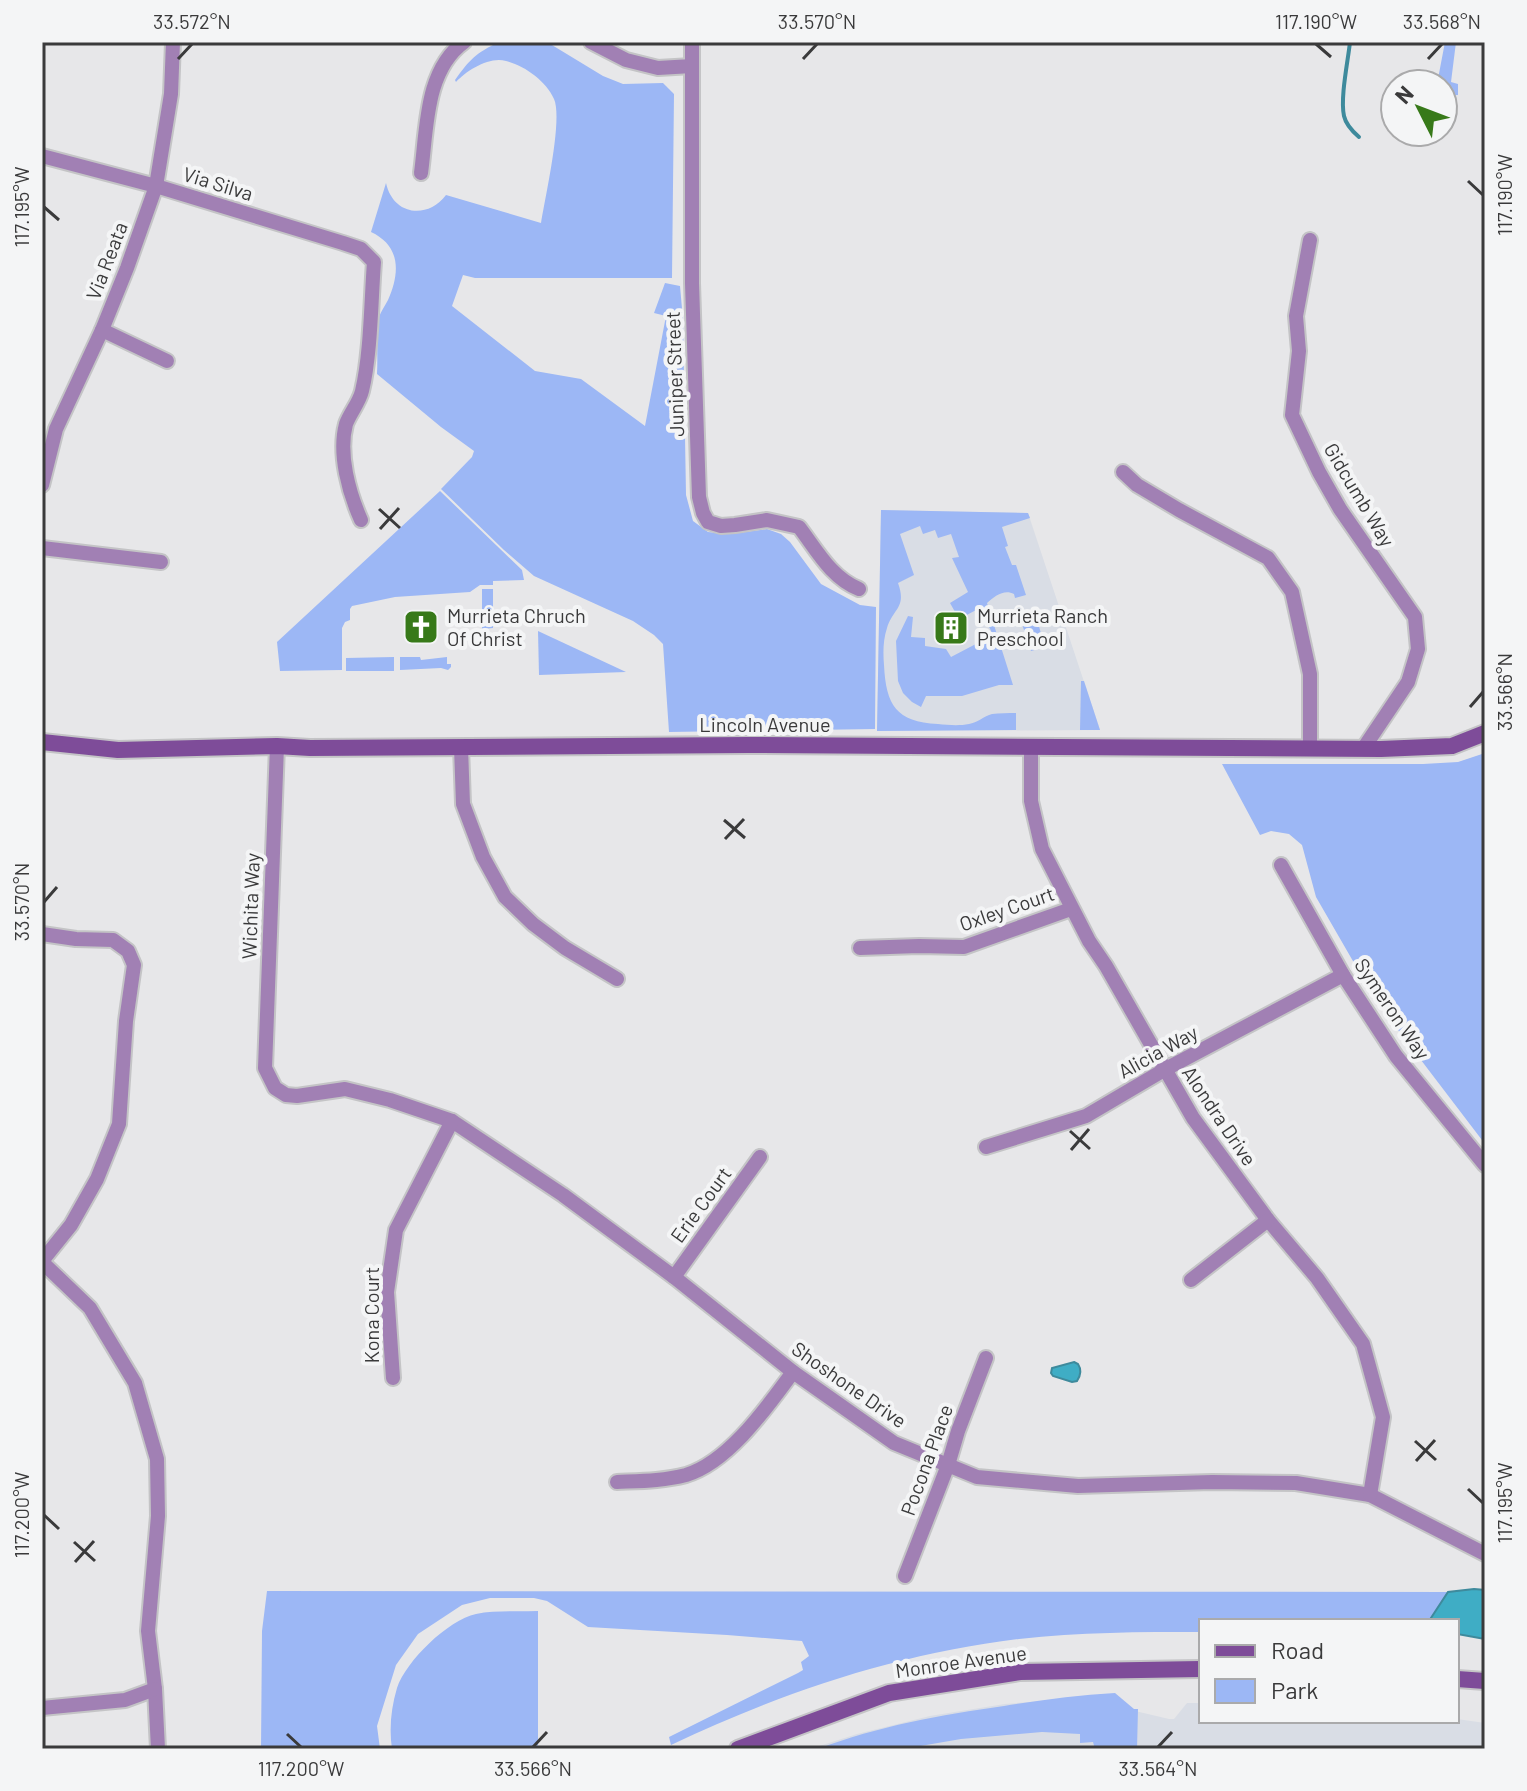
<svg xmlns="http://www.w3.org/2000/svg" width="1527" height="1791" font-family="Barlow,sans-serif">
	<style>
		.built { fill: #d9dde5 }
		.green { fill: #9cb7f5 }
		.water { fill: #3fadc5; stroke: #3e8a9c; stroke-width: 2 }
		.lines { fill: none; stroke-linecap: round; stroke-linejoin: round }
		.stream { stroke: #3e8a9c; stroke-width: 4 }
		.street-casing { stroke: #c4c4c6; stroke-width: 18 }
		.secondary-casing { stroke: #c4c4c6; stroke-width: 20 }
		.street { stroke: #a180b4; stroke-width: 14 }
		.secondary { stroke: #7e4c99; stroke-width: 16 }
		.ticks { fill: none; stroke: #3a3a3b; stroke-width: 3 }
		.labels { text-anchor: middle; stroke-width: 8; stroke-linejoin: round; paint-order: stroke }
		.street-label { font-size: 20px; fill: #3a3a3b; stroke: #f4f5f6 }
		.poi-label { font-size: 20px; fill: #3a3a3b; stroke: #f4f5f6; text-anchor: start }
		.neatline { fill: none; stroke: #3a3a3b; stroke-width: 3 }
		.ticks-label { font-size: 20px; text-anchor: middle; fill: #3a3a3b }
	</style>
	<rect width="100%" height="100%" fill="#e7e7e9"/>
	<g class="built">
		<path d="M 881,510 L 1028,513 L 1100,730 L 877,731 Z"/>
		<path d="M 1080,1698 L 1169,1719 L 1174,1719 L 1187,1703 L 1201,1703 L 1201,1721 L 1457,1721 L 1457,1719 L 1485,1723 L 1485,1749 L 810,1749 L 857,1734 L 930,1716 L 1005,1704 Z"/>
	</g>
	<g class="green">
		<path d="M 499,42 L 547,42 L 603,76 L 623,84 L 663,83 L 674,94 L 672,278 L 475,278 L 463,275 L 452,306 L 535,371 L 581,379 L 645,426 L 666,316 L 654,313 L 665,283 L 680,286 L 683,320 L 686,495 L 693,521 L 708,532 L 729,534 L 767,529 L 781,534 L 790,542 L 821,584 L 860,605 L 876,607 L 875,729 L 669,732 L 663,644 L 654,635 L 633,621 L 534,576 L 504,550 L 441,489 L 472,457 L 474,451 L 441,427 L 377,374 C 378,356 376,335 379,317 C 381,311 385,306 388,300 C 400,273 401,246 371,232 L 386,183 C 393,215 427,220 446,195 L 541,223 C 545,198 563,119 554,99 C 546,81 525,66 506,61 C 490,56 467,70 456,82 L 455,80 C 470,59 476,53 499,42 Z"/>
		<path d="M 1445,42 L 1456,42 L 1451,82 L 1458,84 L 1458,95 L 1443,96 L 1443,84 L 1437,84 Z"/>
		<path d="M 440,491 L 522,570 L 524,580 L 493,581 L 493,585 L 480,585 L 470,592 L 395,597 L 352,606 L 350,609 L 350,620 L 345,622 L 342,628 L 342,670 L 280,671 L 277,642 Z"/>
		<path d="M 881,510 L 1028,513 L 1030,518 L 1002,527 L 1008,546 L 1005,547 L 1012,565 L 1016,565 L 1026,595 L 1015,598 L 1014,594 C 1004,589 995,596 987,603 L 1013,685 L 999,685 L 962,696 L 926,696 L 921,707 L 912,702 L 903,693 L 898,681 L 896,641 L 908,616 L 913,617 L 911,637 L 925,638 L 925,646 L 946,649 L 951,657 L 993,635 L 980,608 L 959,619 L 950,603 L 968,592 L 952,558 L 959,557 L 951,534 L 938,538 L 935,530 L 923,534 L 920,526 L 900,534 L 914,575 L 898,583 C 907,608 893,608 887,628 C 883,640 883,653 884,665 C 886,705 896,722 938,724 C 948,725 959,726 969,724 C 977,723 984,716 992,714 C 999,713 1009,713 1016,713 L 1016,730 L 877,731 Z"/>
		<path d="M 482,589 L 493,589 L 493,628 L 482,629 Z"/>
		<path d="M 1035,613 L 1045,647 L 1031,651 L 1020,618 Z"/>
		<path d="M 538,631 L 626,672 L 539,675 Z"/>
		<path d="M 394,657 L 394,671 L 346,671 L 346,658 Z"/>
		<path d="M 400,657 L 420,657 L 421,660 L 447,657 L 447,664 L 451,664 L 451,667 L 448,670 L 441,668 L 400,670 Z"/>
		<path d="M 1081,681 L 1084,681 L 1100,730 L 1080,730 Z"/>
		<path d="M 1485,753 L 1485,1144 L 1376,1001 L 1316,897 L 1302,845 L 1289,834 L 1271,831 L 1260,835 L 1222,764 L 1423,764 L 1458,762 Z"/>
		<path d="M 267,1591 L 1448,1592 L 1429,1621 L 1201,1621 L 1201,1632 C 1140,1632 1079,1632 1019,1639 C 897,1654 782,1692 671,1745 L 669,1737 L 798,1673 L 803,1670 L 801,1662 L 809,1656 L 802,1641 L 727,1635 L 588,1627 L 547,1601 L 534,1598 L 490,1598 L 462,1605 L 418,1634 L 396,1665 L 377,1726 L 380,1749 L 261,1749 L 262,1631 Z"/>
		<path d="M 538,1611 L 538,1745 L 534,1749 L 392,1749 C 389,1729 391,1708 397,1688 C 406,1661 448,1620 476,1614 C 495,1610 518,1612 538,1611 Z"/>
		<path d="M 1115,1693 L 1134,1709 L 1138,1709 L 1137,1749 L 1095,1749 L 1093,1742 L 1080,1743 L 1080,1734 L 1042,1732 L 961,1739 L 903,1749 L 818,1749 C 878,1726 941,1715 1004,1706 C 1041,1700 1078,1695 1115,1693 Z"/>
	</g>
	<g class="water">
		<path d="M 1074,1362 L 1078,1364 C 1082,1370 1081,1375 1077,1381 L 1072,1382 L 1053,1376 L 1051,1373 L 1052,1368 Z"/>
		<path d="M 1474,1589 L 1485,1590 L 1485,1639 L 1457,1634 L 1457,1621 L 1429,1621 L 1448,1592 Z"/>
	</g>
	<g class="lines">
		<path class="stream" d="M 1350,42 C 1348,61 1340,98 1344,116 C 1346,125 1352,131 1359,137"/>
		<defs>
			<g id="street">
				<path d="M 591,42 L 626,60 L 658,68 L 692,66"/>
				<path d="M 692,42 L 692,283 L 699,497 L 703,513 L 708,522 L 721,526 L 735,525 L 767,520 L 799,527 C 816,549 831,578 859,589"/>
				<path d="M 42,156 L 156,186 L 343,243 L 361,249 L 374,262 C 371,301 371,353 362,391 C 359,403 350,413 346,424 C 338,454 349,493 361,520"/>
				<path d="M 421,173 C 427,129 425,70 464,42"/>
				<path d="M 1310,240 L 1296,316 L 1299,351 L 1292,415 L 1319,472 L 1340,509 L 1415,617 L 1418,649 L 1408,682 L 1363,749"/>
				<path d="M 102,330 L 167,361"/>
				<path d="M 1123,472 L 1137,485 L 1179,510 L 1268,558 L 1292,592 L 1310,674 L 1310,749"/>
				<path d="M 42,485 L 56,429 L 102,330 L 127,268 L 156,186 L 171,94 L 173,42"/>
				<path d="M 42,548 L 161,562"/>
				<path d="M 277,746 L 265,1068 L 275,1088 L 286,1095 L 297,1096 L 345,1089 L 390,1100 L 452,1121 L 563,1195 L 674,1277 L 793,1372 L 894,1443 L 977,1477 L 1078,1486 L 1212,1482 L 1296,1483 L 1370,1495 L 1485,1554"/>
				<path d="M 461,747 L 463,804 L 483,857 L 505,897 L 533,924 L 565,948 L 617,979"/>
				<path d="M 1031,747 L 1031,801 L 1042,849 L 1089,941 L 1106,966 L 1193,1118 L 1268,1220 L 1317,1278 L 1363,1344 L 1383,1417 L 1370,1495"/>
				<path d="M 1281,865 L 1343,975 L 1396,1056 L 1485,1165"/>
				<path d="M 42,934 L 76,939 L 113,940 L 128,951 L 134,965 L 126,1021 L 119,1124 L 97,1179 L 71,1225 L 42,1261"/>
				<path d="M 860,948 L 919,946 L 964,947 L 1071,909"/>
				<path d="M 986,1147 L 1086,1116 L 1164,1070 L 1343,975"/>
				<path d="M 42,1262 L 90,1308 L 135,1383 L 157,1459 L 158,1516 L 148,1631 L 155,1689 L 158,1749"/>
				<path d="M 674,1277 L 760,1157"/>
				<path d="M 1191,1280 L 1268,1220"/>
				<path d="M 393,1378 L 387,1292 L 396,1230 L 452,1121"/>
				<path d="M 617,1482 C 640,1481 663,1481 686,1475 C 729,1462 767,1407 793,1372"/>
				<path d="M 905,1576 L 948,1465 L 958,1431 L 986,1358"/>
				<path d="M 42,1708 L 125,1700 L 155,1689"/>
			</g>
			<g id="secondary">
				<path d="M 42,742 L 118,750 L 277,746 L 310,748 L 747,745 L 1381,749 L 1452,746 L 1485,733"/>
				<path d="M 1457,1679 L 1485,1681"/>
				<path d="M 738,1749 L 889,1693 L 1020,1672 L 1201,1669"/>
			</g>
		</defs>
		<use href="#street" class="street-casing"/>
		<use href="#secondary" class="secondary-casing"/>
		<use href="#street" class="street"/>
		<use href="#secondary" class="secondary"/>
	</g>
	<path class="ticks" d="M 1316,44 L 1331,57M 178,59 L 192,44M 803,59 L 817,44M 1428,59 L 1442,44M 1468,181 L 1483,195M 44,207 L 59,220M 379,509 L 400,528M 380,529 L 399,508M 1470,707 L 1483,692M 724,820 L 745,838M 725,839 L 744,819M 44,902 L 57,887M 1070,1131 L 1090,1149M 1071,1150 L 1089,1129M 1415,1441 L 1436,1460M 1416,1461 L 1435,1440M 1468,1489 L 1483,1503M 44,1515 L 59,1529M 74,1542 L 95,1561M 75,1562 L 94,1541M 287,1734 L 301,1747M 533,1747 L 547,1732M 1158,1747 L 1172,1732"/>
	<defs>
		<symbol id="church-square" viewBox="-11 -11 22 22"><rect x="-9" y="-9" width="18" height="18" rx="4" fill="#377919" stroke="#f4f5f6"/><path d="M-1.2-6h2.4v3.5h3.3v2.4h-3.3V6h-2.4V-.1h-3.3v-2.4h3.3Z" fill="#fff"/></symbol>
		<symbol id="building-square" viewBox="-11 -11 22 22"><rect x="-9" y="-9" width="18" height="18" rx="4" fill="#377919" stroke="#f4f5f6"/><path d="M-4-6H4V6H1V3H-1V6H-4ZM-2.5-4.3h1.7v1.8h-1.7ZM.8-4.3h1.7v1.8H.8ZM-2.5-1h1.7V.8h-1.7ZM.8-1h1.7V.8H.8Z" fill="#fff"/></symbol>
	</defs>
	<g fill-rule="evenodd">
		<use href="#church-square" x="401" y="607" width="40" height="40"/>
		<use href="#building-square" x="931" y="608" width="40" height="40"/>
	</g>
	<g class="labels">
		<g class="street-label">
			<text transform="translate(218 184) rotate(17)" y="7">Via Silva</text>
			<text transform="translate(107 261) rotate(-69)" y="7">Via Reata</text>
			<text transform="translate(675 374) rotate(-92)" y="7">Juniper Street</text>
			<text transform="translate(1359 495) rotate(59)" y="7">Gidcumb Way</text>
			<text x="765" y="732">Lincoln Avenue</text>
			<text transform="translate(251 906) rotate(-88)" y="7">Wichita Way</text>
			<text transform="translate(1007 909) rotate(-19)" y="7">Oxley Court</text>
			<text transform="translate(1392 1009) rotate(56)" y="7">Symeron Way</text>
			<text transform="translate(1158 1052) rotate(-29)" y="7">Alicia Way</text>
			<text transform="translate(1219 1116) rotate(56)" y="7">Alondra Drive</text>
			<text transform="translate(701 1205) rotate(-54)" y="7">Erie Court</text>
			<text transform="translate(372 1315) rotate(-90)" y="7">Kona Court</text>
			<text transform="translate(849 1385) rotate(35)" y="7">Shoshone Drive</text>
			<text transform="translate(927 1460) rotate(-70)" y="7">Pocona Place</text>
			<text transform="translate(961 1662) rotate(-8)" y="7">Monroe Avenue</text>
		</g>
		<g class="poi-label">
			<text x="447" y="623">Murrieta Chruch<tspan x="447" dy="23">Of Christ</tspan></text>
			<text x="977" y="623">Murrieta Ranch<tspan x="977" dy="23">Preschool</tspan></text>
		</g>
	</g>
	<rect width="1527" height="1791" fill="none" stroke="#f4f5f6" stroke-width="88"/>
	<rect x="1199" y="1619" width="260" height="104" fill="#f4f5f6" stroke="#aaaaab" stroke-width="2"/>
	<rect x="1215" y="1645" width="40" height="12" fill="#7e4c99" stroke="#aaaaab" stroke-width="2"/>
	<text x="1271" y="1659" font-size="24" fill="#3a3a3b">Road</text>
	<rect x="1215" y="1679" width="40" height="24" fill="#9cb7f5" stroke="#aaaaab" stroke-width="2"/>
	<text x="1271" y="1699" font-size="24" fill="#3a3a3b">Park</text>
	<g transform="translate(1419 108) rotate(312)"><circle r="38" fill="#f4f5f6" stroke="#aaaaab" stroke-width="2"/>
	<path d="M0-6L14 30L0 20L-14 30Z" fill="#377919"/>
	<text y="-12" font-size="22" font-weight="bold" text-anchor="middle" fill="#3a3a3b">N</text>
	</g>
	<rect x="44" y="44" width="1439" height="1703" class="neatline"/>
	<g class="ticks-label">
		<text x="192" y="29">33.572°N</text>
		<text x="817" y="29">33.570°N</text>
		<text x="1316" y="29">117.190°W</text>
		<text x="1442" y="29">33.568°N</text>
		<text transform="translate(1505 195) rotate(-90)" y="7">117.190°W</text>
		<text transform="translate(22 207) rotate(-90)" y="7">117.195°W</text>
		<text transform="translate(1505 692) rotate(-90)" y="7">33.566°N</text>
		<text transform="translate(22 902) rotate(-90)" y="7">33.570°N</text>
		<text transform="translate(1505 1503) rotate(-90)" y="7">117.195°W</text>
		<text transform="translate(22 1515) rotate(-90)" y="7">117.200°W</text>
		<text x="301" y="1776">117.200°W</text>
		<text x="533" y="1776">33.566°N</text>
		<text x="1158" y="1776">33.564°N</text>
	</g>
</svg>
